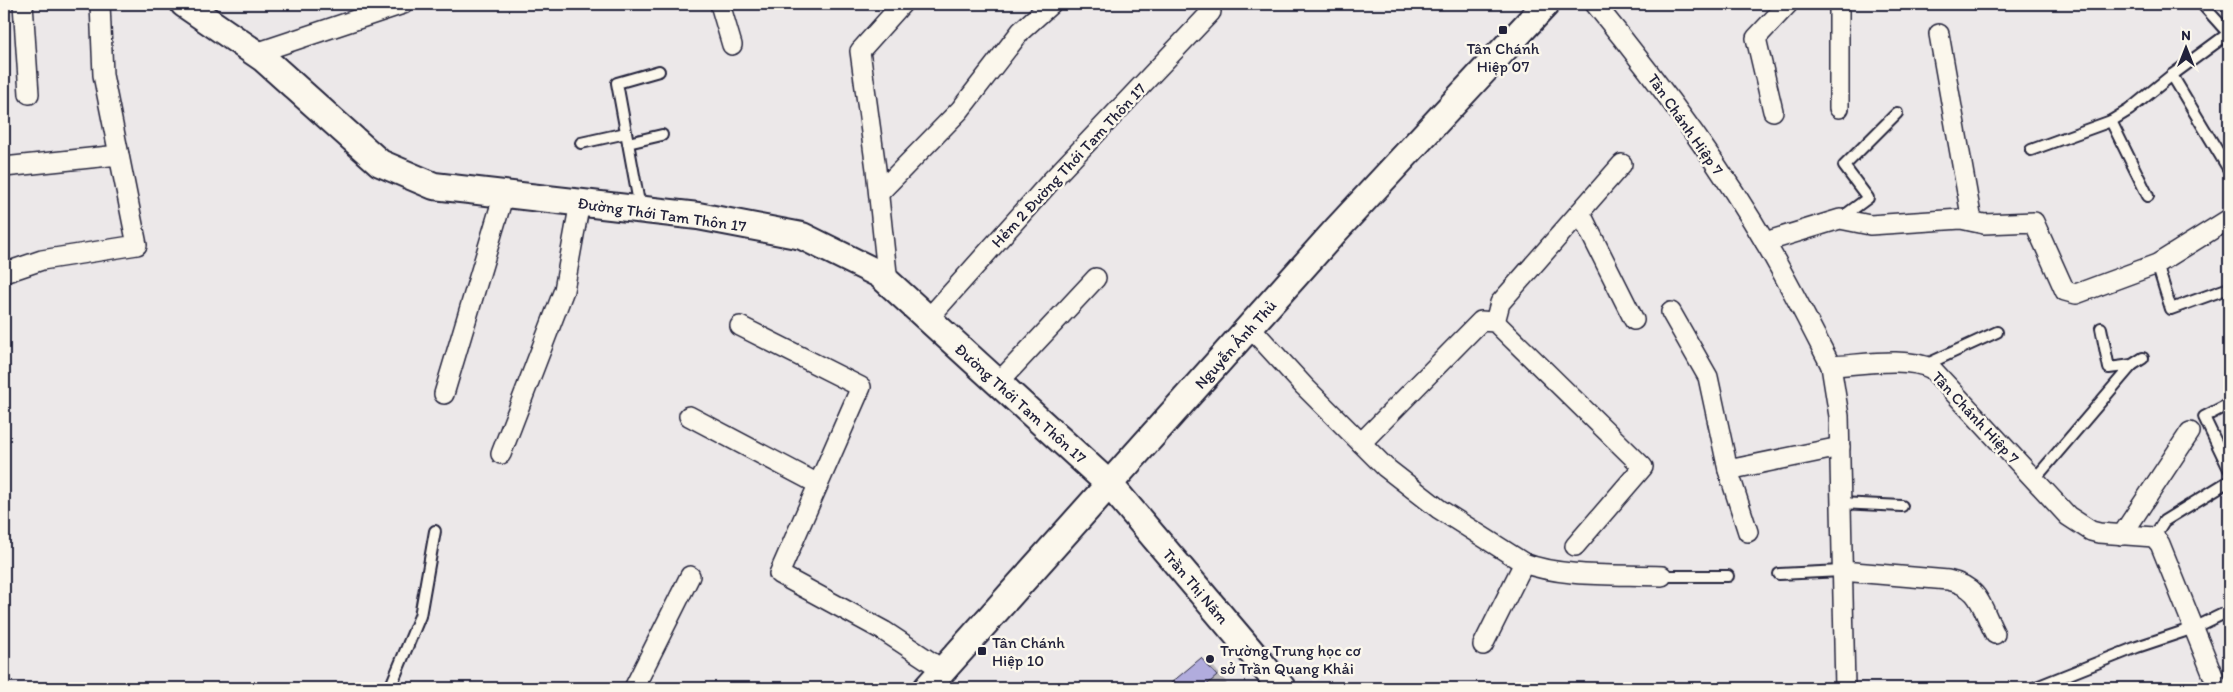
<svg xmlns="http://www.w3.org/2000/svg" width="2233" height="692" font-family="Itim,sans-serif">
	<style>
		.shadow { fill: #0003 }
		.building { fill: #b1acdd; stroke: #22223b }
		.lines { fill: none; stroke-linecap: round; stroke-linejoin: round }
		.lane-casing { stroke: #22223b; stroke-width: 14 }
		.street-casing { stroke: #22223b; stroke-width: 22 }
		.secondary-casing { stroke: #22223b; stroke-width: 30 }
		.lane { stroke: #fbf7ec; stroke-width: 10 }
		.street { stroke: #fbf7ec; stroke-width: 19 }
		.secondary { stroke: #fbf7ec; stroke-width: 26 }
		.poi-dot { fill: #22223b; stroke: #fbf7ec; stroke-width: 2 }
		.labels { text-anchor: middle; stroke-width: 5; stroke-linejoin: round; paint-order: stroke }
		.poi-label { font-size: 16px; fill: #22223b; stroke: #fbf7ec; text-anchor: start }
		.street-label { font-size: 16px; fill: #22223b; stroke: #fbf7ec }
	</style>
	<rect width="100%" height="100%" fill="#ece8e9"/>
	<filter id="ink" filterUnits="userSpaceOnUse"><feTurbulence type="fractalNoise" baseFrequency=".02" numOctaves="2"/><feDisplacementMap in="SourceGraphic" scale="10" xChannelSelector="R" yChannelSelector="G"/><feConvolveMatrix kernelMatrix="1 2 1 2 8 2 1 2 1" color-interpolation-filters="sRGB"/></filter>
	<g filter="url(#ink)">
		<path class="shadow" d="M 1201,659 L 1212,665 L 1227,683 L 1220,688 L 1167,688 Z"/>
		<path class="building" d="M 1201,658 L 1217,676 L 1203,688 L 1165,688 Z"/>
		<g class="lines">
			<defs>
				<g id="lane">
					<path d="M 2202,4 L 2228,33"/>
					<path d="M 2229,33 L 2172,75 L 2229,170"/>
					<path d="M 2111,121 L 2148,196"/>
					<path d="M 581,143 L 626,133"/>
					<path d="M 628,143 L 662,135"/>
					<path d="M 2031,150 L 2111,121 L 2129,110 L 2172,75"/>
					<path d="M 640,208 L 617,83 L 659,71"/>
					<path d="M 1841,218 L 1868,198 L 1844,166 L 1897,113"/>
					<path d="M 2157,264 L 2171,309 L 2229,288"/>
					<path d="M 2101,328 L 2109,368 L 2132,365 L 2143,358"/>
					<path d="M 1925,365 L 1997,332"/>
					<path d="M 2229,404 L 2204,417 L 2229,469"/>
					<path d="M 2034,480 L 2132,365"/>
					<path d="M 1840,503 L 1902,506"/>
					<path d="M 2154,537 L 2164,521 L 2229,481"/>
					<path d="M 1779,574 L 1842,571"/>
					<path d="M 1662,576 L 1728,576"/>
					<path d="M 390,688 L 420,616 L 435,531"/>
					<path d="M 2034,688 L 2137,647 L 2194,628 L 2229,611"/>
				</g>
				<g id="street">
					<path d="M 23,4 L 29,94"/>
					<path d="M 720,4 L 732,45"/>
					<path d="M 1595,4 C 1658,81 1719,162 1769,249 C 1791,287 1811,327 1831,366 C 1859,365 1907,356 1932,369 L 2068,516 L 2091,531 L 2099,533 L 2154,537 L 2160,544 L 2218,688"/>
					<path d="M 1839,4 L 1839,108"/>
					<path d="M 1939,34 L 1972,221"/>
					<path d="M 256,53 L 403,4"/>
					<path d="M 1773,111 L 1756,38 L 1788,4"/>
					<path d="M 4,167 L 119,155"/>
					<path d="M 879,193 L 960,110 L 1021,31 L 1051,4"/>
					<path d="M 1580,212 L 1634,320"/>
					<path d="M 1765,242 L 1840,219 L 1870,225 L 1961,219 L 1984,224 L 2034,222 L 2065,291 L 2076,294 L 2157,264 L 2229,219"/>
					<path d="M 4,273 L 42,260 L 137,245 L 103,75 L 100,4"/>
					<path d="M 888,283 L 876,169 L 860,51 L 902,4"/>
					<path d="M 1671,312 L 1708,377 L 1728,470 L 1840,447"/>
					<path d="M 928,319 L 1051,181 L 1211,12"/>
					<path d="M 1495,322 L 1500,303 L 1622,164"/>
					<path d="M 740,326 L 861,387 L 779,574 L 884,631 L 943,670"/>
					<path d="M 1250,327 L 1304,386 L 1385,467 L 1439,509 L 1524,563 C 1562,578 1621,574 1662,576"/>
					<path d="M 1831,366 L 1839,416 L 1845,688"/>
					<path d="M 998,383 L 1096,278"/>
					<path d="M 444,394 L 504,194"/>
					<path d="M 689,416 L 818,484"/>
					<path d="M 1361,443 L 1481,321 L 1495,322 L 1643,467 L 1575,546"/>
					<path d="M 501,454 L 564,290 L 580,202"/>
					<path d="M 1728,470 L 1748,532"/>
					<path d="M 2122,535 L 2190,432"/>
					<path d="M 1842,571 L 1948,580 C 1981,587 1981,607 1995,634"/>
					<path d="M 1483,645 L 1524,563"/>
					<path d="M 634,688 L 690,576"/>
				</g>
				<g id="secondary">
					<path d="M 184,4 L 264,59 L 380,163 L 434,186 L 698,216 L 802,236 L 879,274 L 1110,485 L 1282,688"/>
					<path d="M 927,688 L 1337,229 L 1546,4"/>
				</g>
			</defs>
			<use href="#lane" class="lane-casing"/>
			<use href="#street" class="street-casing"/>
			<use href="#secondary" class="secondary-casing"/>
			<use href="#lane" class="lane"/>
			<use href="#street" class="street"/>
			<use href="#secondary" class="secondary"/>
		</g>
	</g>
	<g class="poi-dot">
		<rect x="1498" y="25" width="10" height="10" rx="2.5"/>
		<rect x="977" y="646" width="10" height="10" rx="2.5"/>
		<circle cx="1210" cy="659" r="5"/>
	</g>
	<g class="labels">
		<g class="poi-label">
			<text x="1503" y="54" text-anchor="middle">Tân Chánh<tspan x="1503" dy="18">Hiệp 07</tspan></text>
			<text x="992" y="648">Tân Chánh<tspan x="992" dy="18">Hiệp 10</tspan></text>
			<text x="1220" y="656">Trường Trung học cơ<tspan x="1220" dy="18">sở Trần Quang Khải</tspan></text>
		</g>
		<g class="street-label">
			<text transform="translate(1686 124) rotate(55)" y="6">Tân Chánh Hiệp 7</text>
			<text transform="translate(1068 165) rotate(-47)" y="6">Hẻm 2 Đường Thới Tam Thôn 17</text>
			<text transform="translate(662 214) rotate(8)" y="6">Đường Thới Tam Thôn 17</text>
			<text transform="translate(1235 344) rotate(-48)" y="6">Nguyễn Ảnh Thủ</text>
			<text transform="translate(1021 403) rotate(42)" y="6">Đường Thới Tam Thôn 17</text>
			<text transform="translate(1976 417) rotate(47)" y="6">Tân Chánh Hiệp 7</text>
			<text transform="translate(1196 586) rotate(50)" y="6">Trần Thị Năm</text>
		</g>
	</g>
	<rect width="2233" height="692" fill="none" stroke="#fbf7ec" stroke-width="20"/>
	<rect x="10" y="10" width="2213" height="672" fill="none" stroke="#22223b" stroke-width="2" filter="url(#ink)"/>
	<g transform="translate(2186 48)" stroke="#fbf7ec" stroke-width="4" paint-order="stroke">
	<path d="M0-4L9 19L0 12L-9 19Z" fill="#22223b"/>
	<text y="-8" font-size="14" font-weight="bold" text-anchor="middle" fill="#22223b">N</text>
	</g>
</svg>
